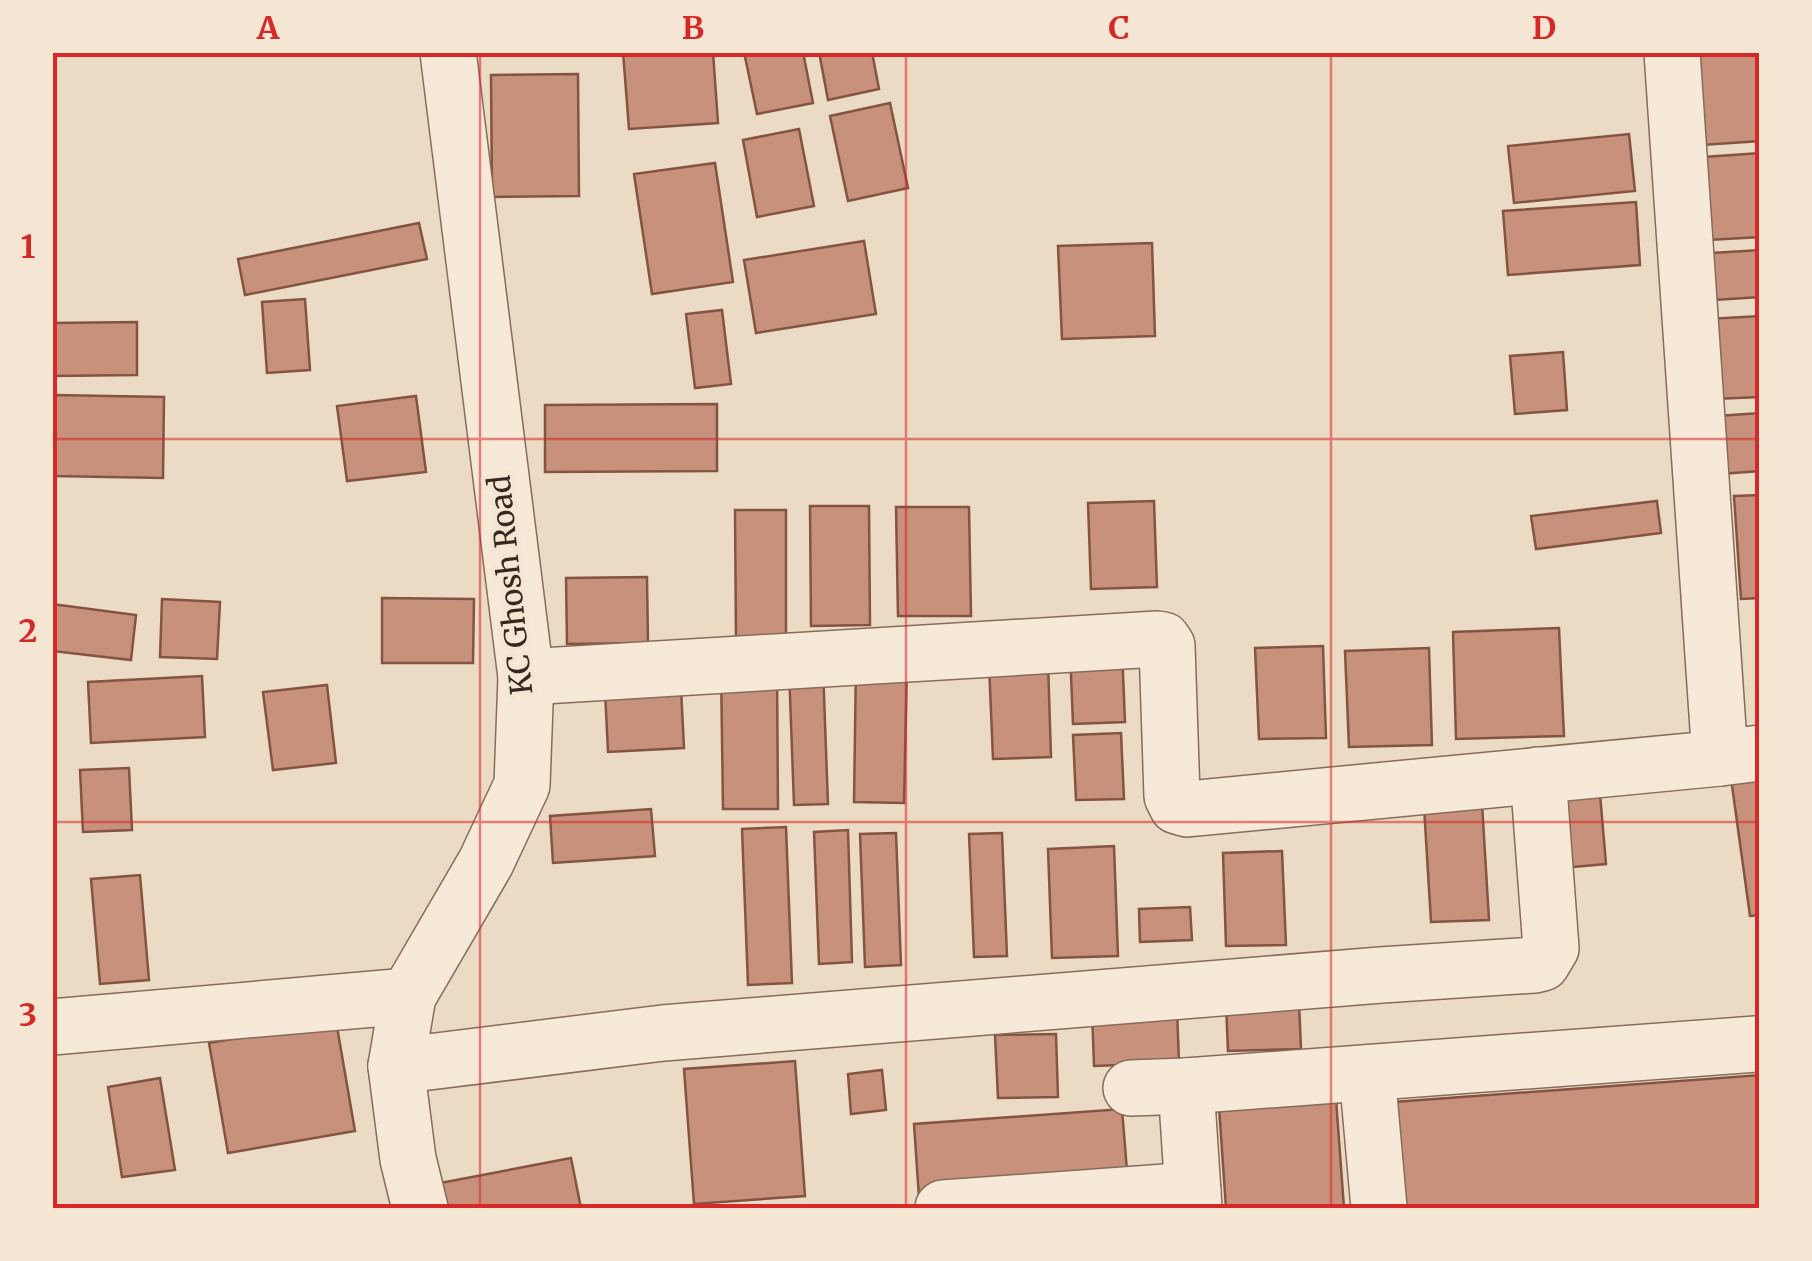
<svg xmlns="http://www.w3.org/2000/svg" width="1812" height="1261" font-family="Merriweather,serif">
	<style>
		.building { fill: #c8917c; stroke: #845442; stroke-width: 2.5 }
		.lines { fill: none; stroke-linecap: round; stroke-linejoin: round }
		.minor-casing { stroke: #866c5b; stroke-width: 58 }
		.minor { stroke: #f7e9d7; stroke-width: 55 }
		.grid { fill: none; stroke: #d62828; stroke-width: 2.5; stroke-opacity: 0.55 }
		.labels { text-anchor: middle; stroke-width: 9; stroke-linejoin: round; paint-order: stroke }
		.street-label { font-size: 30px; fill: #36271f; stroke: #f4e6d3 }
		.neatline { fill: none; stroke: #d62828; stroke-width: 4 }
		.grid-label { font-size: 32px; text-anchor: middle; font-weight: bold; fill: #d62828 }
	</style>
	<rect width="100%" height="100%" fill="#ecdbc4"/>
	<g class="building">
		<path d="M 623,52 L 713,52 L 718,123 L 629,129 Z"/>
		<path d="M 744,52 L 803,52 L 813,103 L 757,114 Z"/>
		<path d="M 819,52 L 872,52 L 879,89 L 828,100 Z"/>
		<path d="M 1682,52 L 1760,52 L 1760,141 L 1687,146 Z"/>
		<path d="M 578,74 L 579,196 L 492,197 L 491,75 Z"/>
		<path d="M 890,103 L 908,188 L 848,201 L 830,116 Z"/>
		<path d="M 799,129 L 814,206 L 757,217 L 743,140 Z"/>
		<path d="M 1629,134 L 1635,191 L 1514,203 L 1508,146 Z"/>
		<path d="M 1760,153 L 1760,237 L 1709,240 L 1704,157 Z"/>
		<path d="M 715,163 L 733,282 L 652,294 L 634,174 Z"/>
		<path d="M 1636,202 L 1640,265 L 1508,275 L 1503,211 Z"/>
		<path d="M 419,223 L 427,259 L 245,295 L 238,259 Z"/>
		<path d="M 864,241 L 876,314 L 756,333 L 744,260 Z"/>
		<path d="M 1152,243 L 1155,336 L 1062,339 L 1058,246 Z"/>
		<path d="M 1760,250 L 1760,297 L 1699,301 L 1696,254 Z"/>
		<path d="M 305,299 L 310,370 L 267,373 L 262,302 Z"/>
		<path d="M 722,310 L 731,384 L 695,388 L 686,314 Z"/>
		<path d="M 1760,316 L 1760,397 L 1713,399 L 1708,319 Z"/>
		<path d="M 137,322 L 137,375 L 52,376 L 52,323 Z"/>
		<path d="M 1563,352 L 1567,410 L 1515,414 L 1510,356 Z"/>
		<path d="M 54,395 L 164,397 L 163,478 L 53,476 Z"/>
		<path d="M 416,396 L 426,472 L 347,481 L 337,406 Z"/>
		<path d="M 717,404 L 717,471 L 545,472 L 545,405 Z"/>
		<path d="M 1760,413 L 1760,471 L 1721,474 L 1717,416 Z"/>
		<path d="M 1760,495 L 1760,598 L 1741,599 L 1734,496 Z"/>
		<path d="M 1154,501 L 1157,587 L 1091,589 L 1088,503 Z"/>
		<path d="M 1657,501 L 1661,533 L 1536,549 L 1531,516 Z"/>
		<path d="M 810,506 L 869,506 L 870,625 L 811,626 Z"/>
		<path d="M 896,507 L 969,507 L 971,616 L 898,616 Z"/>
		<path d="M 735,510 L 786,510 L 786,641 L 736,640 Z"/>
		<path d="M 647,577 L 648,643 L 567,644 L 566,578 Z"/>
		<path d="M 382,598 L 474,599 L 473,663 L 382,663 Z"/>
		<path d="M 162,599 L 220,602 L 217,659 L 160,657 Z"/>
		<path d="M 52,604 L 136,615 L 131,660 L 52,651 Z"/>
		<path d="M 1559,628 L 1564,736 L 1456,739 L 1453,632 Z"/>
		<path d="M 1323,646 L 1326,738 L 1259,739 L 1255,648 Z"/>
		<path d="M 1429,648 L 1432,745 L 1349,747 L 1345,651 Z"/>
		<path d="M 1122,649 L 1125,722 L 1073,724 L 1070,651 Z"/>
		<path d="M 856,661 L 907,662 L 904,803 L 854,802 Z"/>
		<path d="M 1048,662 L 1051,757 L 993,759 L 989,664 Z"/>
		<path d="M 721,667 L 777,667 L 778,809 L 723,809 Z"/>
		<path d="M 823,668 L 828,804 L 794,805 L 789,669 Z"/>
		<path d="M 202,676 L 205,737 L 91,743 L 88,682 Z"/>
		<path d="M 327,685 L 336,763 L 273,770 L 263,692 Z"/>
		<path d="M 681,688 L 684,748 L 608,752 L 605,691 Z"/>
		<path d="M 1121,733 L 1124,799 L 1076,800 L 1073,735 Z"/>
		<path d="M 1760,767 L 1760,915 L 1750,916 L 1730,771 Z"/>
		<path d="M 129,768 L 132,830 L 83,832 L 80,770 Z"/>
		<path d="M 1599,782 L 1606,864 L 1562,868 L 1555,785 Z"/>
		<path d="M 1481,787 L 1489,920 L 1431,922 L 1423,790 Z"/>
		<path d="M 651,809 L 655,856 L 553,863 L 550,816 Z"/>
		<path d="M 786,827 L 792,983 L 748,985 L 742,829 Z"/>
		<path d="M 848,830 L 852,962 L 819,964 L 814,832 Z"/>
		<path d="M 896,833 L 901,965 L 865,967 L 860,834 Z"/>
		<path d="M 1002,833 L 1007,956 L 974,957 L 969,834 Z"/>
		<path d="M 1114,846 L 1118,956 L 1052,958 L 1048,849 Z"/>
		<path d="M 1282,851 L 1286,945 L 1226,946 L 1223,853 Z"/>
		<path d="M 140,875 L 149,980 L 100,984 L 91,879 Z"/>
		<path d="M 1190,907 L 1192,940 L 1140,942 L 1139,909 Z"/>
		<path d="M 1299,1002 L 1301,1049 L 1228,1051 L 1226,1004 Z"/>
		<path d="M 1177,1009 L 1179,1063 L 1094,1066 L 1092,1011 Z"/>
		<path d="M 336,1021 L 355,1131 L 228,1153 L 209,1043 Z"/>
		<path d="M 1056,1034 L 1058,1097 L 998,1098 L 995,1035 Z"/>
		<path d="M 795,1061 L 805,1196 L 694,1204 L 684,1069 Z"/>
		<path d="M 882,1070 L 886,1110 L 851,1114 L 848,1074 Z"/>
		<path d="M 1760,1075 L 1760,1206 L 1725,1208 L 1403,1208 L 1394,1102 Z"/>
		<path d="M 160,1078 L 175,1170 L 122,1177 L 108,1087 Z"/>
		<path d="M 1336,1099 L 1344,1208 L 1226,1208 L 1219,1107 Z"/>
		<path d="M 1122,1109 L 1128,1183 L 919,1198 L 914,1124 Z"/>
		<path d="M 571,1158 L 581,1208 L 440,1208 L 435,1184 Z"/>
	</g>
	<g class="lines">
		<defs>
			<g id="minor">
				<path d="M 1672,52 L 1720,758 L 1760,753"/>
				<path d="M 526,677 L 1157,639 L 1163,640 L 1167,646 L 1172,796 L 1177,806 L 1187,809 L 1720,758"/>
				<path d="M 52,1027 L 408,996"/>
				<path d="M 396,1066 L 663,1033 L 1381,975 L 1534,965 L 1542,963 L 1551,948 L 1538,775"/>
				<path d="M 1367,1073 L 1379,1208"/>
				<path d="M 1186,1086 L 1194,1208"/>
				<path d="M 1131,1088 L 1186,1086 L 1756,1044"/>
				<path d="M 420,1208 L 408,1159 L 396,1066 L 408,996 L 486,862 L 522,785 L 526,677 L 448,52"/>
				<path d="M 943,1208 L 1193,1190"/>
			</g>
		</defs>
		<use href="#minor" class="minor-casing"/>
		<use href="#minor" class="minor"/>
	</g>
	<path class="grid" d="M 480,52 L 480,1208M 906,52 L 906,1208M 1331,52 L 1331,1208M 52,439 L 1760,439M 52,822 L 1760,822"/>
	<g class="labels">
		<g class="street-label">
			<text transform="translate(511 585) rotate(-96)" y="10">KC Ghosh Road</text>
		</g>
	</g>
	<rect width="1812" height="1261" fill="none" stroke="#f4e6d3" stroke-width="110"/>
	<rect x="55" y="55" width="1702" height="1151" class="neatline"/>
	<g class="grid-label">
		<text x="268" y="39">A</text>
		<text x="693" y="39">B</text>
		<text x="1119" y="39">C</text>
		<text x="1544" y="39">D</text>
		<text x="28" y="258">1</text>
		<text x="28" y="642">2</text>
		<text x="28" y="1026">3</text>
	</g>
</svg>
